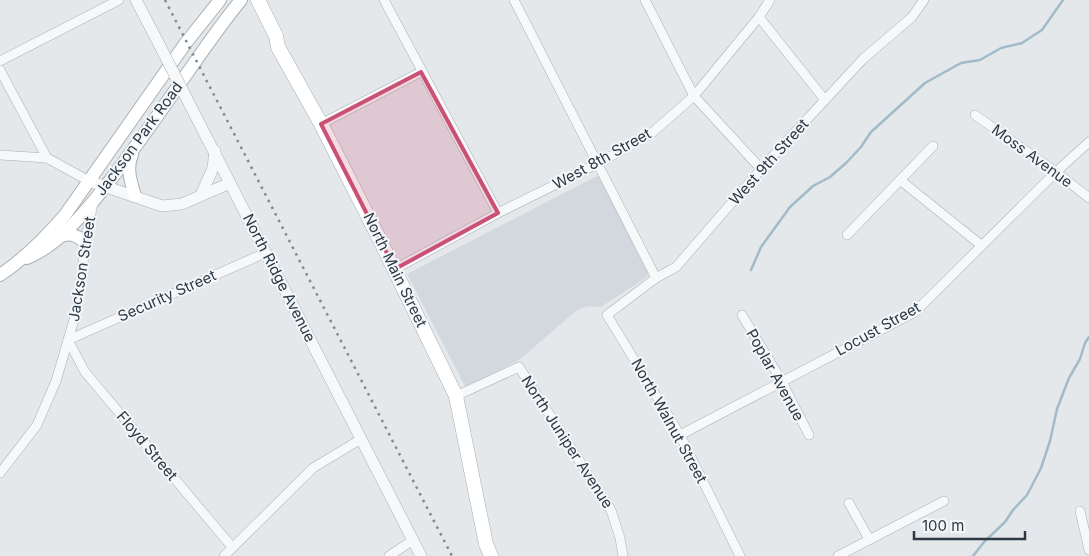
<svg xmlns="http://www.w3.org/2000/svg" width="1089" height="556" font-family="Inter,sans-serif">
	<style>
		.built { fill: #d2d8dd }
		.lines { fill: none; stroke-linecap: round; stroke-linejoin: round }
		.stream { stroke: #a1bbc9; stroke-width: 2.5 }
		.minor-casing { stroke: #a9b0b5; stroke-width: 10 }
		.tertiary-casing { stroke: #a9b0b5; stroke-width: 12 }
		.secondary-casing { stroke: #a9b0b5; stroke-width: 14 }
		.primary-casing { stroke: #a4aeb7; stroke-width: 15 }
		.minor { stroke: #f7f8fa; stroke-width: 9 }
		.tertiary { stroke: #f7f8fa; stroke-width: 11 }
		.secondary { stroke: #fff; stroke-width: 12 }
		.primary { stroke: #fff; stroke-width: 14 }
		.rail { stroke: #7e8a95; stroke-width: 2.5; stroke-dasharray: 2.5 5; stroke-linecap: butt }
		.tertiary-bridge-casing { stroke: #a9b0b5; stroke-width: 12; stroke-linecap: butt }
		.tertiary-bridge { stroke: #f7f8fa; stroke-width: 11 }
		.marked { fill: #ca5074; fill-opacity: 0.2; stroke: #ca5074; stroke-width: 4; stroke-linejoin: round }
		.labels { text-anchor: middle; stroke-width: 4; stroke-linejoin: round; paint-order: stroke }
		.street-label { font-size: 15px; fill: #2c3843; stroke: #f4f7f9 }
	</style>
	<rect width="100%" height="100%" fill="#e4e8eb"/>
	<path class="built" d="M 597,176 L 601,179 L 625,226 L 648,273 L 648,275 L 644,279 L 601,307 L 588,306 L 577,310 L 519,360 L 466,388 L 407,274 Z"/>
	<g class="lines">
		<g class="stream">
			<path d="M 751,270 L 761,247 L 790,207 L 813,186 L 830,177 L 846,163 L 861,147 L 871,132 L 925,83 L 961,63 L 980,60 L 1001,48 L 1022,43 L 1042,30 L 1063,0"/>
			<path d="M 973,556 L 984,542 L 1005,522 L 1013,510 L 1027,495 L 1041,468 L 1050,441 L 1057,409 L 1069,378 L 1080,359 L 1085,343 L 1089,337"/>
		</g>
		<defs>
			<g id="minor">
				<path d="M 384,0 L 498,213"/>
				<path d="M 514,0 L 656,278"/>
				<path d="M 645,0 L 694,96 L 761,169"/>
				<path d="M 759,17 L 825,100"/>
				<path d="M 0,61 L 119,0"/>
				<path d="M 0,70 L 47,158 L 89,181"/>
				<path d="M 975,115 L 1056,172 L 1089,198"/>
				<path d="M 321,124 L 421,72"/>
				<path d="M 0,155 L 47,158"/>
				<path d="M 900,180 L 981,245"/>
				<path d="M 847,235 L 933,146"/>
				<path d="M 395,269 L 498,213 L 599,163 L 653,132 L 694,96 L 759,17 L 770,0"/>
				<path d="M 742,315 L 781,380 L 809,435"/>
				<path d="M 456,396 L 519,367 L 611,510 L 620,538 L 623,556"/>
				<path d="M 680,435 L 915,312 L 1056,172 L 1089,142"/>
				<path d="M 0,473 L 37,425 L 56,381 L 76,313 L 88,227 L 93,204"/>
				<path d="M 849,503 L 869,539"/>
				<path d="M 1080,511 L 1089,550"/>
				<path d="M 232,547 L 85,372 L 68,340 L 265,253"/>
				<path d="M 224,556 L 313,468 L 361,439"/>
				<path d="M 389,556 L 413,540"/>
				<path d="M 740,556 L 680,435 L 607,315 L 656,278 L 676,267 L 761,169 L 825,100 L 863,59 L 912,17 L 924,0"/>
				<path d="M 838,556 L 944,501"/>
			</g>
			<g id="tertiary">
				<path d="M 136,0 L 160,46"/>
				<path d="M 189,103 L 421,556"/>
				<path d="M 89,181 L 162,206 L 182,204 L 230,183"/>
				<path d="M 201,195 L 213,168 L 215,151"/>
			</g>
			<g id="secondary">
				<path d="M 132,155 C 126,169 131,182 135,196"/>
				<path d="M 59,237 C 70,232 78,235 86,244"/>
				<path d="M 27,258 C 59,245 84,213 105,187 C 129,156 152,124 174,92 C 196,61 217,29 241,0"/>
				<path d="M 0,275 C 24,259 46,237 65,215 L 185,44 L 220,0"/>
			</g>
			<path id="primary" d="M 258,0 L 276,36 L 278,47 L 321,124 L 378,236 L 456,396 L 486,544 L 491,556"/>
		</defs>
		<use href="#minor" class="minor-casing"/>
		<use href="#tertiary" class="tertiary-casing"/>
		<use href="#secondary" class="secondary-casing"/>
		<use href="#primary" class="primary-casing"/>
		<use href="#minor" class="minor"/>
		<use href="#tertiary" class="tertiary"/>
		<use href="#secondary" class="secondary"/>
		<use href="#primary" class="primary"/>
		<path class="rail" d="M 165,0 L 452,556"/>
		<defs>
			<path id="tertiary-bridge" d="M 160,46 L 189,103"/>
		</defs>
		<use href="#tertiary-bridge" class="tertiary-bridge-casing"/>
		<use href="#tertiary-bridge" class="tertiary-bridge"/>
	</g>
	<path class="marked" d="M 421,72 L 498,213 L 395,269 L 321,124 Z"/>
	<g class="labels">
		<g class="street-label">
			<text transform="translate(139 139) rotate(-54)" y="5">Jackson Park Road</text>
			<text transform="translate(1032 156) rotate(36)" y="5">Moss Avenue</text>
			<text transform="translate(602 159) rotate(-29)" y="5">West 8th Street</text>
			<text transform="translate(769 162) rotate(-48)" y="5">West 9th Street</text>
			<text transform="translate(82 269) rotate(-81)" y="5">Jackson Street</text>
			<text transform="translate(395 270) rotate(64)" y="5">North Main Street</text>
			<text transform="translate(279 278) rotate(63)" y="5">North Ridge Avenue</text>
			<text transform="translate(167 296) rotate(-24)" y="5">Security Street</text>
			<text transform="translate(878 329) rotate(-29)" y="5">Locust Street</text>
			<text transform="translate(775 375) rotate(61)" y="5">Poplar Avenue</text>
			<text transform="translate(669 421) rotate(61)" y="5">North Walnut Street</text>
			<text transform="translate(567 442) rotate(57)" y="5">North Juniper Avenue</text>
			<text transform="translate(147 446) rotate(50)" y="5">Floyd Street</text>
		</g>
	</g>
	<path d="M914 531v8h111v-8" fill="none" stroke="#2c3843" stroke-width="2.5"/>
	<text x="922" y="531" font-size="15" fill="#2c3843" stroke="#f4f7f9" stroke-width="4" paint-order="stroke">100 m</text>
</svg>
